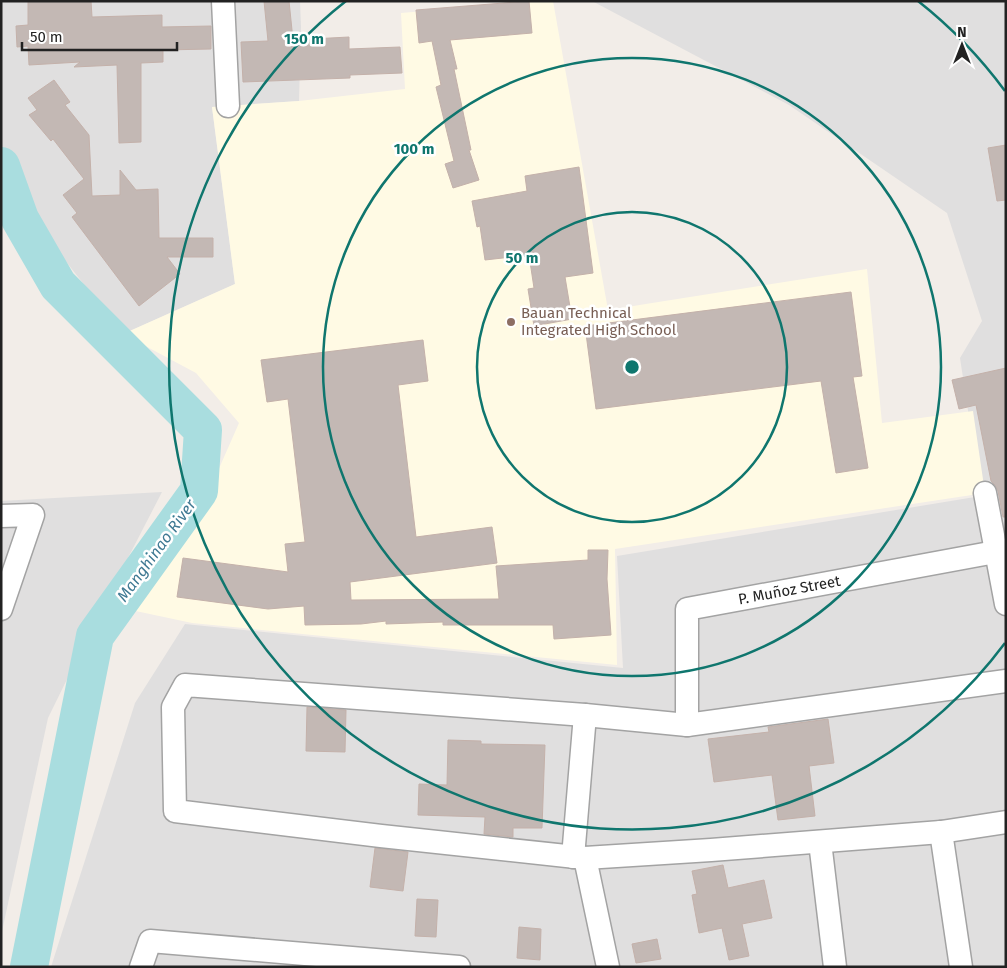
<svg xmlns="http://www.w3.org/2000/svg" width="1007" height="968" font-family="'Fira Sans',sans-serif">
	<style>
		.residential { fill: #e0dfdf }
		.education { fill: #fffae4 }
		.lines { fill: none; stroke-linecap: round; stroke-linejoin: round }
		.river { stroke: #a9dddf; stroke-width: 38 }
		.building { fill: #c3b8b4; stroke: #c4b1aa }
		.minor-casing { stroke: #a3a3a3; stroke-width: 25 }
		.minor { stroke: #fff; stroke-width: 22 }
		.ring { fill: none; stroke: #0f766e; stroke-width: 2.5 }
		.education-dot { fill: #8d6e63; stroke: #fff; stroke-width: 2 }
		.labels { text-anchor: middle; stroke-width: 5; stroke-linejoin: round; paint-order: stroke }
		.education-label { font-size: 15px; fill: #785e54; stroke: #fff; text-anchor: start }
		.street-label { font-size: 15px; fill: #222; stroke: #fff }
		.water-label { font-size: 16px; font-style: italic; fill: #3f7993; stroke: #fff }
		.centre { fill: #0f766e; stroke: #fff; stroke-width: 2.5 }
		.ring-label { font-size: 15px; text-anchor: middle; font-weight: bold; fill: #0f766e; stroke: #fff; stroke-width: 5; stroke-linejoin: round; paint-order: stroke }
	</style>
	<rect width="100%" height="100%" fill="#f2ede8"/>
	<g class="residential">
		<path d="M 4,1 L 300,1 L 301,27 L 299,101 L 212,107 L 235,284 L 123,334 L 1,179 L 1,5 Z"/>
		<path d="M 592,1 L 1006,1 L 1006,967 L 51,967 L 135,703 L 185,624 L 623,668 L 617,556 L 981,496 L 960,358 L 982,321 L 947,213 L 789,105 Z"/>
		<path d="M 162,492 L 100,612 L 48,718 L 1,936 L 1,501 Z"/>
	</g>
	<path class="education" d="M 544,1 L 553,1 L 608,310 L 867,269 L 882,423 L 973,411 L 985,493 L 615,549 L 617,665 L 192,623 L 131,610 L 206,498 L 239,423 L 196,373 L 123,334 L 235,284 L 212,107 L 299,101 L 405,89 L 401,13 Z"/>
	<g class="lines">
		<path class="river" d="M 1,166 L 20,219 L 58,285 L 203,430 L 199,491 L 95,636 L 29,967"/>
	</g>
	<g class="building">
		<path d="M 28,1 L 91,1 L 92,17 L 162,15 L 162,27 L 211,26 L 211,49 L 163,50 L 163,62 L 141,63 L 141,142 L 119,143 L 117,65 L 74,67 L 80,62 L 29,65 L 28,46 L 17,47 L 16,26 L 28,25 Z"/>
		<path d="M 264,1 L 289,1 L 293,40 L 349,37 L 349,49 L 400,47 L 402,73 L 350,75 L 350,78 L 243,82 L 241,42 L 268,41 Z"/>
		<path d="M 529,1 L 532,33 L 450,40 L 457,69 L 454,69 L 471,150 L 469,150 L 479,180 L 453,188 L 445,164 L 454,161 L 436,87 L 441,85 L 432,41 L 419,43 L 416,10 Z"/>
		<path d="M 54,80 L 70,102 L 65,105 L 89,135 L 92,196 L 120,195 L 120,170 L 136,190 L 158,189 L 159,238 L 213,238 L 213,257 L 167,257 L 180,274 L 139,306 L 72,217 L 77,213 L 63,195 L 84,179 L 53,139 L 51,141 L 29,115 L 37,110 L 28,98 Z"/>
		<path d="M 1006,145 L 1006,200 L 997,201 L 988,148 Z"/>
		<path d="M 579,167 L 593,273 L 565,277 L 572,319 L 534,326 L 528,289 L 534,288 L 529,255 L 485,260 L 480,226 L 477,227 L 472,201 L 527,191 L 525,176 Z"/>
		<path d="M 851,292 L 862,376 L 853,377 L 868,468 L 836,473 L 821,381 L 596,409 L 585,326 Z"/>
		<path d="M 423,340 L 428,381 L 398,385 L 416,537 L 492,527 L 497,563 L 350,582 L 351,600 L 499,599 L 496,566 L 588,560 L 588,550 L 608,550 L 607,579 L 611,635 L 554,639 L 553,625 L 443,625 L 443,622 L 386,624 L 386,621 L 361,624 L 305,625 L 304,606 L 268,609 L 177,597 L 183,558 L 288,572 L 285,544 L 305,542 L 288,399 L 267,402 L 261,360 Z"/>
		<path d="M 1006,368 L 1006,517 L 1003,517 L 998,491 L 995,485 L 991,481 L 976,405 L 959,409 L 952,380 Z"/>
		<path d="M 307,707 L 346,710 L 345,752 L 306,751 Z"/>
		<path d="M 828,719 L 834,763 L 809,766 L 815,816 L 778,820 L 772,775 L 714,782 L 708,739 L 769,732 L 768,727 Z"/>
		<path d="M 448,740 L 481,741 L 481,744 L 545,745 L 542,828 L 513,828 L 513,837 L 484,834 L 485,817 L 418,815 L 419,784 L 447,785 Z"/>
		<path d="M 375,848 L 408,852 L 403,891 L 370,887 Z"/>
		<path d="M 723,865 L 728,888 L 764,880 L 772,918 L 742,924 L 749,956 L 729,960 L 722,928 L 699,933 L 692,895 L 697,894 L 692,871 Z"/>
		<path d="M 417,899 L 438,900 L 436,937 L 415,936 Z"/>
		<path d="M 519,927 L 541,929 L 540,960 L 517,958 Z"/>
		<path d="M 657,939 L 661,959 L 636,963 L 632,944 Z"/>
	</g>
	<g class="lines">
		<defs>
			<g id="minor">
				<path d="M 223,1 L 228,106"/>
				<path d="M 985,493 L 1006,604"/>
				<path d="M 1,516 L 33,515 L 1,609"/>
				<path d="M 1006,681 L 687,725 L 585,715 L 185,685 L 173,707 L 175,811 L 381,836 L 585,858 L 711,850 L 941,832 L 1006,822"/>
				<path id="s1" d="M 687,725 L 687,609 L 1006,550"/>
				<path d="M 941,832 L 961,967"/>
				<path d="M 820,842 L 835,967"/>
				<path d="M 573,857 L 585,715"/>
				<path d="M 585,858 L 608,967"/>
				<path d="M 141,967 L 150,941 L 459,967"/>
			</g>
		</defs>
		<use href="#minor" class="minor-casing"/>
		<use href="#minor" class="minor"/>
	</g>
	<g class="ring">
		<circle cx="632" cy="367" r="155"/>
		<circle cx="632" cy="367" r="309"/>
		<path d="M1005 643A464 464 0 1 1 346 1M918 1A464 464 0 0 1 1005 91"/>
	</g>
	<circle class="education-dot" cx="511" cy="322" r="5"/>
	<g class="labels">
		<g class="education-label">
			<text x="521" y="318">Bauan Technical<tspan x="521" dy="17">Integrated High School</tspan></text>
		</g>
		<g class="street-label">
			<text dy="5" stroke="none"><textPath href="#s1" startOffset="220">P. Muñoz Street</textPath></text>
		</g>
		<g class="water-label">
			<text transform="translate(156 550) rotate(-54)" y="6">Manghinao River</text>
		</g>
	</g>
	<circle cx="632" cy="367" r="8" class="centre"/>
	<g class="ring-label">
		<text x="304" y="44">150 m</text>
		<text x="414" y="154">100 m</text>
		<text x="522" y="263">50 m</text>
	</g>
	<rect width="1007" height="968" fill="none" stroke="#222222" stroke-width="5"/>
	<g transform="translate(962 45)" stroke="#ffffff" stroke-width="4" paint-order="stroke">
	<path d="M0-4L9 19L0 12L-9 19Z" fill="#222222"/>
	<text y="-8" font-size="14" font-weight="bold" text-anchor="middle" fill="#222222">N</text>
	</g>
	<path d="M22 42v8h155v-8" fill="none" stroke="#222222" stroke-width="2.5"/>
	<text x="30" y="42" font-size="15" fill="#222222" stroke="#ffffff" stroke-width="4" paint-order="stroke">50 m</text>
</svg>
